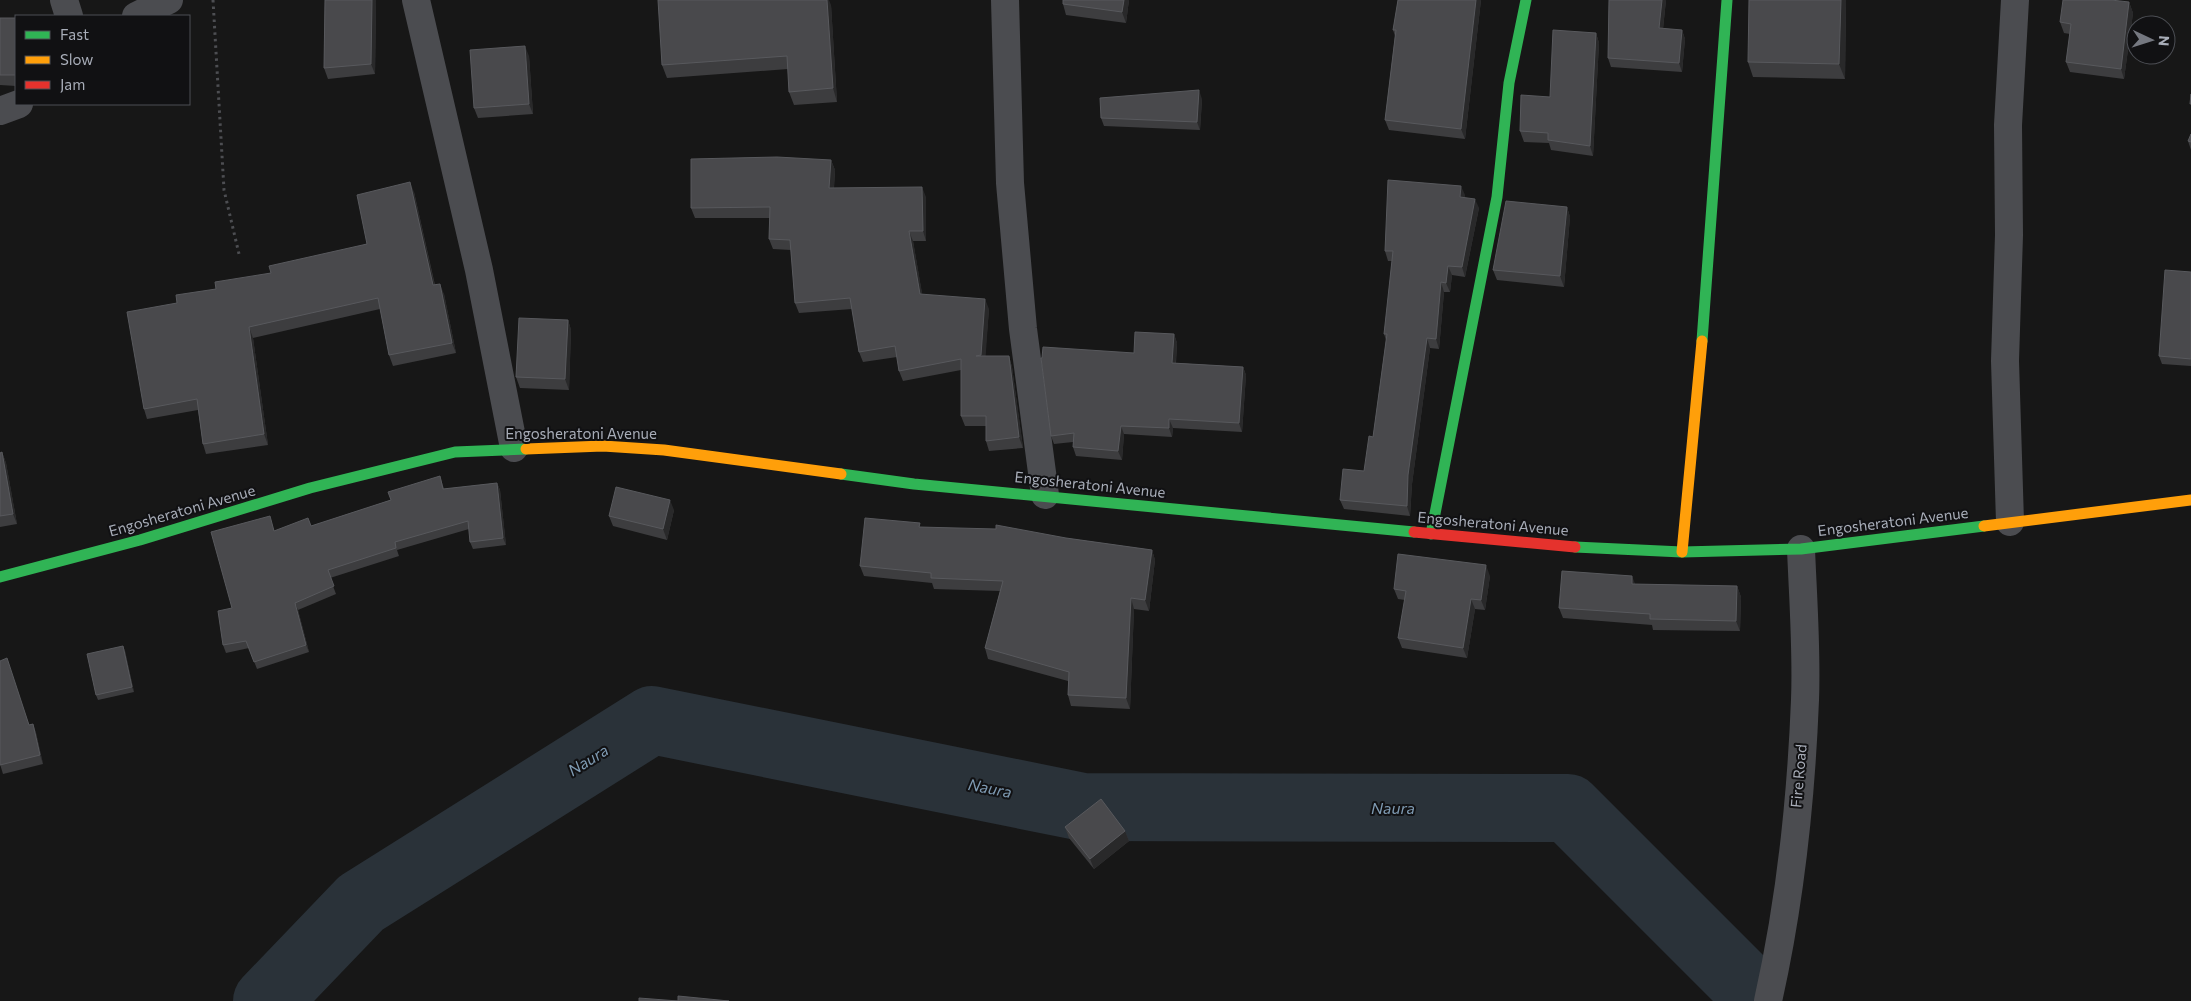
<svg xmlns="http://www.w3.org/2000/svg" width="2191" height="1001" font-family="Commissioner,sans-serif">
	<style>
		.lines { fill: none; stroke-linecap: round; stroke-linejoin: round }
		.river { stroke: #2a3239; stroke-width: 68 }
		.path { stroke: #4d4e52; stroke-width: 3; stroke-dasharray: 2.5 4; stroke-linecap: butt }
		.street { stroke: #4b4c50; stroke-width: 28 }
		.fast { stroke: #30b455; stroke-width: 11 }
		.slow { stroke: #ff9f0a; stroke-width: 11 }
		.jam { stroke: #e5322d; stroke-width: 11 }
		.wall { fill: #3d3d3f }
		.shaded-wall { fill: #29292a }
		.building { fill: #49494c; stroke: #58595d }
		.labels { text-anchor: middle; stroke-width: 4; stroke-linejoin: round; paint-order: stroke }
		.street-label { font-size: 15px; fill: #a8adb8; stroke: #111113 }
		.water-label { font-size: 16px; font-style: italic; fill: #7f9bb3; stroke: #111113 }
	</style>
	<rect width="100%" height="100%" fill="#171717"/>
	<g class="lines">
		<path class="river" d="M 267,1001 L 361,903 L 652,720 L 1083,807 L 1568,808 L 1741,981"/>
		<path class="path" d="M 213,0 L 224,190 L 239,254"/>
		<g class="street">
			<path d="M 64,0 L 69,16"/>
			<path d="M 416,0 L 479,270 L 514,448"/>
			<path d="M 1005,0 L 1010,183 L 1023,329 L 1045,495"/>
			<path d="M 136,16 L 169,0"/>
			<path d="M 0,111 L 19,104"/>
			<path d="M 2010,522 L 2005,361 L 2009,235 L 2008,125 L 2015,0"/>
			<path d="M 1768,1001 C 1790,903 1801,801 1805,700 C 1807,650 1803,599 1801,549"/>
		</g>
		<g class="fast">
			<path d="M 1702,341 L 1727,0"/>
			<path d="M 841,474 L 914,484 L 1414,532"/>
			<path d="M 1431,534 L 1497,197 L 1509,83 L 1526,0"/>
			<path d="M 1575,547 L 1682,552 L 1801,549 L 1984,526"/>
			<path d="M 0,577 L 140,540 L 310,488 L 455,452 L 526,449"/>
		</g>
		<g class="slow">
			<path d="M 526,449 L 603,446 L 664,450 L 841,474"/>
			<path d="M 1984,526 L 2191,500"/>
			<path d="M 1682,552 L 1702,341"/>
		</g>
		<path class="jam" d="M 1414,532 L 1575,547"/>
	</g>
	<g class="wall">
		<path d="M 325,0 L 376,0 L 375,74 L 328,79 L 324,68 Z"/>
		<path d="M 1063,0 L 1129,0 L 1126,23 L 1066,15 L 1063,4 Z"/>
		<path d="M 1398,0 L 1481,0 L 1465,139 L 1389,130 L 1385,120 L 1395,36 L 1393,30 Z"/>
		<path d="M 1609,0 L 1666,0 L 1663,29 L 1682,30 L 1685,39 L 1682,72 L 1611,67 L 1608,58 Z"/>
		<path d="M 1846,0 L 1845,79 L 1753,77 L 1748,62 Z"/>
		<path d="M 2129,2 L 2133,13 L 2124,79 L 2070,72 L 2066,62 L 2070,34 L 2064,33 L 2060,22 Z"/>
		<path d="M 831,5 L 837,102 L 794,105 L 789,92 L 788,69 L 667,78 L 662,65 Z"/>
		<path d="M 0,18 L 16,18 L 16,86 L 0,85 Z"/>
		<path d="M 1596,33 L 1599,43 L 1593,156 L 1551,150 L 1549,143 L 1524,142 L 1520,131 L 1550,97 Z"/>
		<path d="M 529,56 L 533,114 L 478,118 L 474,108 Z"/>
		<path d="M 1202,99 L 1200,130 L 1104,126 L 1101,118 Z"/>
		<path d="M 2191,134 L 2191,150 L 2188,141 Z"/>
		<path d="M 831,160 L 835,170 L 834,188 L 926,197 L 926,241 L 913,241 L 922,294 L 989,309 L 985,356 L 1009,356 L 1012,367 L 1023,448 L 989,451 L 986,441 L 986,426 L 965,426 L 961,416 L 961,370 L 903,381 L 899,371 L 897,357 L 863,362 L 859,352 L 852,309 L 799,313 L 795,303 L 791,250 L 773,249 L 769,239 L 770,218 L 695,218 L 691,208 Z"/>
		<path d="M 414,192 L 435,285 L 444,294 L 456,353 L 393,366 L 389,355 L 380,309 L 253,338 L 268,445 L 206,454 L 203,444 L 198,410 L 147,419 L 144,409 L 177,303 L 216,289 L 367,244 Z"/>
		<path d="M 1465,195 L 1464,197 L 1479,208 L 1465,277 L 1452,275 L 1450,292 L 1444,292 L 1439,349 L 1430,348 L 1412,484 L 1410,516 L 1344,509 L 1340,500 L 1364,471 L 1373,437 L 1386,340 L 1384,334 L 1392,261 L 1388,261 L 1385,251 Z"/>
		<path d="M 1567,207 L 1570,217 L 1564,287 L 1497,280 L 1493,270 Z"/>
		<path d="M 2191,272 L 2191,366 L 2162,364 L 2159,356 Z"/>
		<path d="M 568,320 L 571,330 L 569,390 L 520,388 L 516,377 Z"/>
		<path d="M 1174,334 L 1177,343 L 1176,363 L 1243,367 L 1246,375 L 1242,432 L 1173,428 L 1172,437 L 1124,434 L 1122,460 L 1076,456 L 1073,447 L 1073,442 L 1054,444 L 1051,436 L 1134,353 Z"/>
		<path d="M 2,452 L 6,463 L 17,524 L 0,527 L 0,453 Z"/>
		<path d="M 440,476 L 444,489 L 497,483 L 500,490 L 506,545 L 473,549 L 470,542 L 469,529 L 397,550 L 399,556 L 330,578 L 336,594 L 298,610 L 309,652 L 257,669 L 249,648 L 226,653 L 223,645 L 232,608 L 272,524 L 274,531 L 311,526 L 391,500 Z"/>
		<path d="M 674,510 L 667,540 L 613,526 L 609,516 Z"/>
		<path d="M 921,527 L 1066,538 L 1152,550 L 1155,560 L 1149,611 L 1134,609 L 1130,709 L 1071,706 L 1068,695 L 1068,681 L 988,659 L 985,648 L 1000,591 L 934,589 L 932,583 L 864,576 L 860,566 Z"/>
		<path d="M 1490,576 L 1485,610 L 1475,609 L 1467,658 L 1402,648 L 1398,638 L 1405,600 L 1398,599 L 1394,589 Z"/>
		<path d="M 1635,584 L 1737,586 L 1741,597 L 1740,631 L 1653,630 L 1652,625 L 1563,618 L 1559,608 Z"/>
		<path d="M 123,646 L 125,651 L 134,692 L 98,700 L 96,695 Z"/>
		<path d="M 33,724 L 36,733 L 43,764 L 3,774 L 0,764 L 29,725 Z"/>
		<path d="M 1065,827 L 1125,831 L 1129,841 L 1094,869 L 1069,838 Z"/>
	</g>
	<g class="shaded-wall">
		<path d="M 372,0 L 376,0 L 375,74 L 371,64 Z"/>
		<path d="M 827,0 L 829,0 L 831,5 L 837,102 L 833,88 Z"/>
		<path d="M 1124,0 L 1129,0 L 1126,23 L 1122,12 Z"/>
		<path d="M 1476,0 L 1481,0 L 1465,139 L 1461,129 Z"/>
		<path d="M 1662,0 L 1666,0 L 1662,37 L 1659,28 Z"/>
		<path d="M 1841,0 L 1846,0 L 1845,79 L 1839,64 Z"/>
		<path d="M 2129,2 L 2133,13 L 2124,79 L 2121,69 Z"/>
		<path d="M 1682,30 L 1685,39 L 1682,72 L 1679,63 Z"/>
		<path d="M 1596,33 L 1599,43 L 1593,156 L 1590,146 Z"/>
		<path d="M 525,46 L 529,56 L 533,114 L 529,104 Z"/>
		<path d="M 1199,90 L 1202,99 L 1200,130 L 1197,122 Z"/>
		<path d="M 831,160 L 835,170 L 833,198 L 829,188 Z"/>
		<path d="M 410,182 L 414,192 L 437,296 L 433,285 Z"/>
		<path d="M 1461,186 L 1465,195 L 1464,207 L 1460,197 Z"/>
		<path d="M 922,187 L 926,197 L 926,241 L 923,231 Z"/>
		<path d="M 1475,199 L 1479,208 L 1465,277 L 1462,267 Z"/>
		<path d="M 1567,207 L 1570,217 L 1564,287 L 1560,276 Z"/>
		<path d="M 909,231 L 913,241 L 924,304 L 920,294 Z"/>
		<path d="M 1448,266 L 1452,275 L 1450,292 L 1446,283 Z"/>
		<path d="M 1441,282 L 1444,292 L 1439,349 L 1436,339 Z"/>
		<path d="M 440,284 L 444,294 L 456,353 L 452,343 Z"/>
		<path d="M 985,299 L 989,309 L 985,365 L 981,355 Z"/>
		<path d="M 568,320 L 571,330 L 569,390 L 565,379 Z"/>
		<path d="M 249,327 L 253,338 L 268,445 L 264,434 Z"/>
		<path d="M 1174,334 L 1177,343 L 1175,371 L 1172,363 Z"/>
		<path d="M 1427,338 L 1430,348 L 1412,484 L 1410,516 L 1407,506 L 1408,475 Z"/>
		<path d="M 1009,356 L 1012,367 L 1023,448 L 1019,437 Z"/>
		<path d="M 1243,367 L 1246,375 L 1242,432 L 1239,423 Z"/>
		<path d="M 1169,419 L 1173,428 L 1172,437 L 1169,428 Z"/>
		<path d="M 1121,426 L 1124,434 L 1122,460 L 1118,451 Z"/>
		<path d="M 2,452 L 6,463 L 17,524 L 13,514 Z"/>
		<path d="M 497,483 L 500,490 L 506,545 L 503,538 Z"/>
		<path d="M 670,500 L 674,510 L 667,540 L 663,529 Z"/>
		<path d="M 1152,550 L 1155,560 L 1149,611 L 1145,600 Z"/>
		<path d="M 1486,565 L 1490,576 L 1485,610 L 1481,600 Z"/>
		<path d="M 1632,576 L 1636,586 L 1632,584 Z"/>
		<path d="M 1737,586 L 1741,597 L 1740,631 L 1736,621 Z"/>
		<path d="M 1131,598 L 1134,609 L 1130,709 L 1126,698 Z"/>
		<path d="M 1471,599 L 1475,609 L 1467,658 L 1463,648 Z"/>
		<path d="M 295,603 L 298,610 L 309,652 L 306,645 Z"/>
		<path d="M 123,646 L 125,651 L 134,692 L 132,687 Z"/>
		<path d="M 33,724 L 36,733 L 43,764 L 40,755 Z"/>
		<path d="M 1125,831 L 1129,841 L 1094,869 L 1090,859 Z"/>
	</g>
	<g class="building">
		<path d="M 325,0 L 372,0 L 371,64 L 324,68 Z"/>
		<path d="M 658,0 L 827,0 L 833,88 L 789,92 L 787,56 L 662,65 Z"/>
		<path d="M 1063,0 L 1124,0 L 1122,12 L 1063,4 Z"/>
		<path d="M 1398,0 L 1476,0 L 1461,129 L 1385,120 L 1396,30 L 1393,30 Z"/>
		<path d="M 1609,0 L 1662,0 L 1659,28 L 1682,30 L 1679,63 L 1608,58 Z"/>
		<path d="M 1749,0 L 1841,0 L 1839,64 L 1748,62 Z"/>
		<path d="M 2063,0 L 2111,0 L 2129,2 L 2121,69 L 2066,62 L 2071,24 L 2060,22 Z"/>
		<rect x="0" y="18" width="16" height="57"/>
		<path d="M 1553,30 L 1596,33 L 1590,146 L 1548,140 L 1548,133 L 1520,131 L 1521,95 L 1550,97 Z"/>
		<path d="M 525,46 L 529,104 L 474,108 L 470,50 Z"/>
		<path d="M 1199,90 L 1197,122 L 1101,118 L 1100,98 Z"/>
		<path d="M 2191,94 L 2191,104 L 2190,104 Z"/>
		<path d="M 2191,134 L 2191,142 L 2188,141 Z"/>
		<path d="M 777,157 L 831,160 L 829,188 L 922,187 L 923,231 L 909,231 L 920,294 L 985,299 L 981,355 L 976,356 L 1009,356 L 1019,437 L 986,441 L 986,416 L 961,416 L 961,359 L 899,371 L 895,346 L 859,352 L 850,298 L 795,303 L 790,240 L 769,239 L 770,207 L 691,208 L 691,159 Z"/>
		<path d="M 1388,180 L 1461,186 L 1460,197 L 1475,199 L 1462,267 L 1448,266 L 1446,283 L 1441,282 L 1436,339 L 1427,338 L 1408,475 L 1407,506 L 1340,500 L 1343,469 L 1364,471 L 1369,436 L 1373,437 L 1387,334 L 1384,334 L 1393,251 L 1385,251 Z"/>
		<path d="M 410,182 L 433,285 L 440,284 L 452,343 L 389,355 L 378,298 L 249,327 L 264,434 L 203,444 L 197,399 L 144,409 L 127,312 L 177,303 L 176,295 L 216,289 L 215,282 L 271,273 L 269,266 L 367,244 L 357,195 Z"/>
		<path d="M 1506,201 L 1567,207 L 1560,276 L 1493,270 Z"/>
		<path d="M 2165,270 L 2191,272 L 2191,359 L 2159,356 Z"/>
		<path d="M 519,318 L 568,320 L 565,379 L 516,377 Z"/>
		<path d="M 1135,332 L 1174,334 L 1172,363 L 1243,367 L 1239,423 L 1169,419 L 1169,428 L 1121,426 L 1118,451 L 1073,447 L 1074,433 L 1051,436 L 1041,358 L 1042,358 L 1043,347 L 1134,353 Z"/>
		<path d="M 2,452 L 13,514 L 0,516 L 0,453 Z"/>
		<path d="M 440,476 L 443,489 L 497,483 L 503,538 L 470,542 L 468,521 L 395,542 L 396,548 L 328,570 L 334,586 L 295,603 L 306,645 L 254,662 L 246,641 L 223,645 L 218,611 L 232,608 L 211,532 L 270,516 L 274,531 L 308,518 L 311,526 L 391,500 L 388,492 Z"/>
		<path d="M 616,487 L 670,500 L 663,529 L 609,516 Z"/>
		<path d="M 865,518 L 920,523 L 919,527 L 996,529 L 996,525 L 1066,538 L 1152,550 L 1145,600 L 1131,598 L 1126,698 L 1068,695 L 1069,672 L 985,648 L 1003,581 L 931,578 L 931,573 L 860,566 Z"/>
		<path d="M 1398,554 L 1486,565 L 1481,600 L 1471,599 L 1463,648 L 1398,638 L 1406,591 L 1394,589 Z"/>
		<path d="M 1562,571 L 1632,576 L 1632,584 L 1737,586 L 1736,621 L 1650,619 L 1650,614 L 1559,608 Z"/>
		<path d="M 123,646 L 132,687 L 96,695 L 87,654 Z"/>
		<path d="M 7,658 L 29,725 L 33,724 L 40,755 L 0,765 L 0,661 Z"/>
		<path d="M 1101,799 L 1125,831 L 1090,859 L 1065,827 Z"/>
		<path d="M 678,996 L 729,1001 L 639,1001 L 639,998 L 678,1001 Z"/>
	</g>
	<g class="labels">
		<g class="street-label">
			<text x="581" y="439">Engosheratoni Avenue</text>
			<text transform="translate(1090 485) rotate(6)" y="5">Engosheratoni Avenue</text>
			<text transform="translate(182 511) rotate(-16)" y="5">Engosheratoni Avenue</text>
			<text transform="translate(1893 522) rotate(-7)" y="5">Engosheratoni Avenue</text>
			<text transform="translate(1493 524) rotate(5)" y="5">Engosheratoni Avenue</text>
			<text transform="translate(1799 776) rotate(-85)" y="5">Fire Road</text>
		</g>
		<g class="water-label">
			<text transform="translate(588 760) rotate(-32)" y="6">Naura</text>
			<text transform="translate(990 788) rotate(11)" y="6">Naura</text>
			<text x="1393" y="814">Naura</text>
		</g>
	</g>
	<rect x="15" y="15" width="175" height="90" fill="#111113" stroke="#4d4f55"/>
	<rect x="25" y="31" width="25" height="8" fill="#30b455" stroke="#4d4f55"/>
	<text x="60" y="40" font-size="15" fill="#a8adb8">Fast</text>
	<rect x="25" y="56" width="25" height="8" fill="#ff9f0a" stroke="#4d4f55"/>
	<text x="60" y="65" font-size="15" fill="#a8adb8">Slow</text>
	<rect x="25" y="81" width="25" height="8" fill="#e5322d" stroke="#4d4f55"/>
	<text x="60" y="90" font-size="15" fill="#a8adb8">Jam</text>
	<g transform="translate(2151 40) rotate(94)"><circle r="24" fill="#111113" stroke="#4d4f55"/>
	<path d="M0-4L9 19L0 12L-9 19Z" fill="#757880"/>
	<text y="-8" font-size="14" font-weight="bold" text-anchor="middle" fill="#a8adb8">N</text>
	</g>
</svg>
